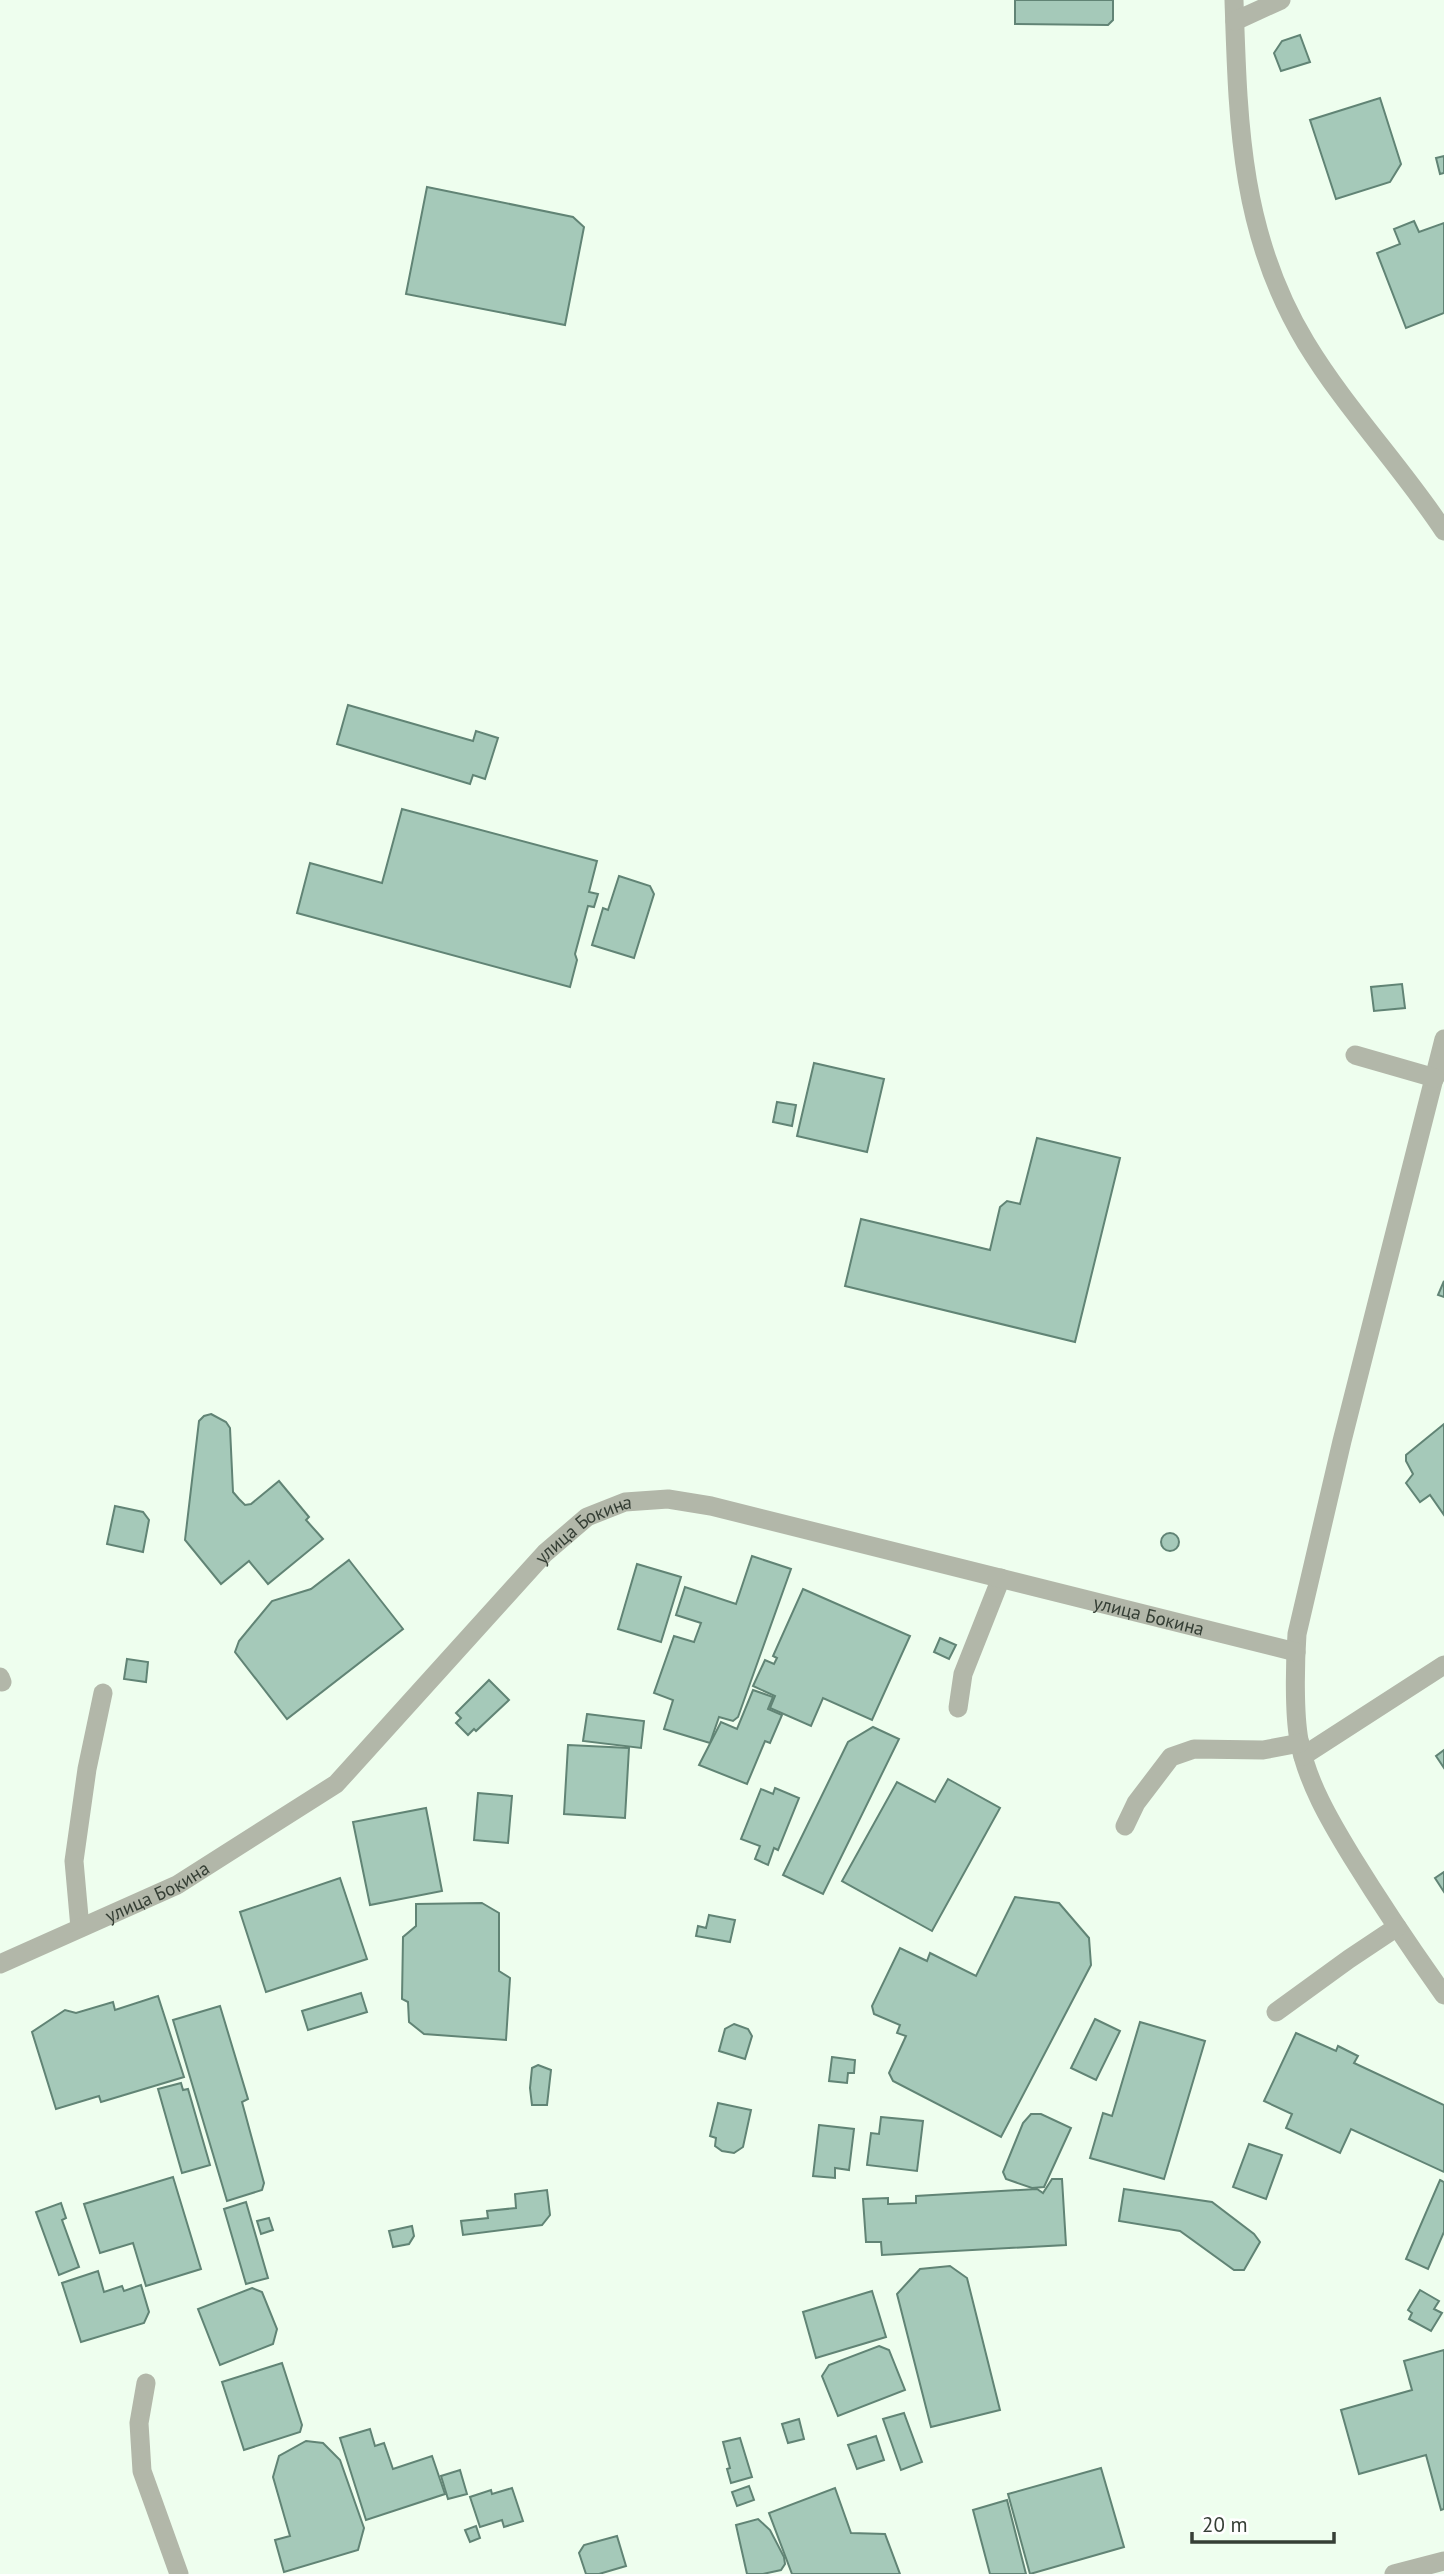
<svg xmlns="http://www.w3.org/2000/svg" width="1444" height="2574" font-family="'PT Sans',sans-serif">
	<style>
		.building { fill: #a5c9b9; stroke: #618475; stroke-width: 2 }
		.lines { fill: none; stroke-linecap: round; stroke-linejoin: round }
		.minor { stroke: #b2b7a9; stroke-width: 19 }
		.labels { text-anchor: middle; stroke-width: 5; stroke-linejoin: round; paint-order: stroke }
		.street-label { font-size: 19px; fill: #353f35; stroke: #fff }
	</style>
	<rect width="100%" height="100%" fill="#eefeee"/>
	<g class="building">
		<path d="M 1015,0 L 1113,0 L 1113,20 L 1108,25 L 1015,24 Z"/>
		<path d="M 1300,35 L 1310,62 L 1281,71 L 1274,53 L 1282,41 Z"/>
		<path d="M 1380,98 L 1401,164 L 1390,182 L 1336,199 L 1310,120 Z"/>
		<path d="M 1444,156 L 1444,173 L 1440,174 L 1436,158 Z"/>
		<path d="M 427,187 L 573,217 L 584,227 L 565,325 L 406,294 Z"/>
		<path d="M 1414,221 L 1419,232 L 1444,223 L 1444,313 L 1406,328 L 1377,253 L 1400,244 L 1394,229 Z"/>
		<path d="M 348,705 L 473,741 L 476,731 L 498,738 L 485,779 L 473,775 L 470,784 L 337,744 Z"/>
		<path d="M 402,809 L 597,861 L 589,892 L 598,894 L 594,907 L 588,906 L 575,954 L 577,960 L 570,987 L 297,913 L 310,863 L 382,883 Z"/>
		<path d="M 619,876 L 650,886 L 654,894 L 634,958 L 592,945 L 603,908 L 608,910 Z"/>
		<path d="M 1402,984 L 1405,1008 L 1374,1011 L 1371,987 Z"/>
		<path d="M 814,1063 L 884,1079 L 867,1152 L 797,1136 Z"/>
		<path d="M 777,1102 L 796,1105 L 792,1126 L 773,1122 Z"/>
		<path d="M 1037,1138 L 1120,1158 L 1075,1342 L 845,1286 L 861,1219 L 990,1250 L 1000,1207 L 1007,1201 L 1020,1204 Z"/>
		<path d="M 1444,1281 L 1444,1297 L 1438,1295 Z"/>
		<path d="M 211,1414 L 226,1422 L 230,1428 L 233,1492 L 239,1499 L 245,1505 L 251,1504 L 279,1481 L 309,1517 L 306,1520 L 323,1539 L 268,1584 L 249,1561 L 221,1584 L 185,1540 L 199,1421 L 204,1416 Z"/>
		<path d="M 1444,1424 L 1444,1515 L 1430,1495 L 1420,1502 L 1406,1483 L 1413,1474 L 1406,1461 L 1406,1455 Z"/>
		<path d="M 115,1506 L 143,1512 L 149,1520 L 143,1552 L 107,1544 Z"/>
		<circle cx="1170" cy="1542" r="9"/>
		<path d="M 752,1556 L 791,1569 L 738,1717 L 733,1721 L 719,1717 L 710,1743 L 664,1729 L 673,1700 L 654,1693 L 674,1636 L 694,1642 L 701,1623 L 676,1615 L 685,1587 L 736,1604 Z"/>
		<path d="M 349,1560 L 403,1629 L 287,1719 L 235,1652 L 239,1641 L 272,1601 L 311,1589 Z"/>
		<path d="M 637,1564 L 681,1577 L 661,1642 L 618,1629 Z"/>
		<path d="M 803,1589 L 910,1636 L 872,1720 L 823,1698 L 811,1726 L 770,1708 L 775,1696 L 753,1686 L 765,1660 L 774,1664 L 777,1658 L 773,1656 Z"/>
		<path d="M 940,1638 L 956,1645 L 949,1659 L 934,1652 Z"/>
		<path d="M 127,1659 L 148,1662 L 146,1682 L 124,1679 Z"/>
		<path d="M 489,1680 L 509,1700 L 476,1731 L 474,1729 L 468,1735 L 456,1723 L 461,1718 L 456,1713 Z"/>
		<path d="M 753,1690 L 773,1697 L 768,1709 L 782,1715 L 770,1743 L 765,1741 L 747,1784 L 699,1765 L 721,1722 L 737,1729 Z"/>
		<path d="M 587,1714 L 644,1721 L 641,1748 L 583,1741 Z"/>
		<path d="M 873,1727 L 899,1739 L 823,1894 L 783,1875 L 848,1742 Z"/>
		<path d="M 568,1745 L 629,1748 L 625,1818 L 564,1814 Z"/>
		<path d="M 1444,1750 L 1444,1768 L 1436,1756 Z"/>
		<path d="M 948,1779 L 1000,1808 L 932,1931 L 842,1881 L 897,1782 L 935,1802 Z"/>
		<path d="M 775,1788 L 799,1798 L 778,1850 L 774,1848 L 768,1865 L 755,1859 L 760,1846 L 741,1839 L 761,1789 L 773,1794 Z"/>
		<path d="M 478,1793 L 512,1796 L 508,1843 L 474,1840 Z"/>
		<path d="M 426,1808 L 442,1891 L 370,1905 L 353,1822 Z"/>
		<path d="M 1444,1872 L 1444,1892 L 1435,1878 Z"/>
		<path d="M 340,1878 L 367,1959 L 266,1992 L 240,1912 Z"/>
		<path d="M 1015,1897 L 1059,1903 L 1089,1938 L 1091,1965 L 1001,2137 L 893,2081 L 889,2073 L 906,2036 L 897,2033 L 900,2025 L 874,2014 L 872,2006 L 900,1948 L 927,1961 L 930,1953 L 976,1976 Z"/>
		<path d="M 482,1903 L 499,1913 L 499,1971 L 510,1978 L 506,2040 L 424,2034 L 409,2022 L 408,2002 L 402,1999 L 403,1937 L 416,1926 L 416,1904 Z"/>
		<path d="M 709,1915 L 735,1920 L 730,1942 L 696,1936 L 698,1926 L 706,1928 Z"/>
		<path d="M 361,1993 L 367,2012 L 308,2030 L 302,2011 Z"/>
		<path d="M 158,1996 L 184,2077 L 101,2102 L 99,2096 L 56,2109 L 32,2032 L 65,2010 L 76,2013 L 113,2002 L 115,2010 Z"/>
		<path d="M 220,2006 L 248,2099 L 242,2102 L 264,2183 L 262,2190 L 227,2201 L 173,2020 Z"/>
		<path d="M 1095,2019 L 1120,2031 L 1096,2080 L 1071,2068 Z"/>
		<path d="M 1140,2022 L 1205,2041 L 1164,2179 L 1090,2158 L 1103,2113 L 1112,2116 Z"/>
		<path d="M 734,2024 L 748,2029 L 752,2036 L 745,2059 L 719,2051 L 725,2029 Z"/>
		<path d="M 1296,2033 L 1336,2051 L 1338,2046 L 1358,2056 L 1354,2063 L 1444,2105 L 1444,2172 L 1351,2129 L 1340,2153 L 1286,2128 L 1292,2114 L 1264,2101 Z"/>
		<path d="M 832,2057 L 855,2060 L 854,2073 L 848,2073 L 847,2083 L 829,2081 Z"/>
		<path d="M 538,2065 L 551,2070 L 547,2105 L 532,2105 L 530,2088 L 532,2068 Z"/>
		<path d="M 181,2083 L 183,2090 L 188,2089 L 210,2165 L 182,2173 L 158,2089 Z"/>
		<path d="M 718,2103 L 751,2110 L 743,2147 L 734,2153 L 722,2151 L 715,2146 L 716,2138 L 710,2136 Z"/>
		<path d="M 1031,2114 L 1041,2114 L 1071,2128 L 1044,2187 L 1032,2188 L 1006,2179 L 1003,2172 L 1023,2123 Z"/>
		<path d="M 881,2117 L 923,2121 L 917,2171 L 867,2165 L 871,2133 L 879,2134 Z"/>
		<path d="M 819,2125 L 854,2129 L 849,2170 L 835,2168 L 835,2178 L 813,2176 Z"/>
		<path d="M 1249,2144 L 1282,2155 L 1266,2199 L 1233,2187 Z"/>
		<path d="M 173,2177 L 201,2269 L 146,2286 L 133,2243 L 100,2253 L 84,2204 Z"/>
		<path d="M 1052,2179 L 1062,2179 L 1066,2245 L 882,2255 L 881,2242 L 866,2242 L 863,2199 L 888,2198 L 888,2204 L 916,2203 L 916,2196 L 1037,2189 L 1043,2193 Z"/>
		<path d="M 1440,2180 L 1444,2182 L 1444,2232 L 1428,2269 L 1406,2259 Z"/>
		<path d="M 1124,2189 L 1212,2202 L 1254,2234 L 1260,2242 L 1244,2270 L 1234,2270 L 1180,2231 L 1119,2221 Z"/>
		<path d="M 547,2190 L 550,2215 L 542,2225 L 463,2235 L 461,2221 L 488,2218 L 487,2211 L 516,2208 L 515,2194 Z"/>
		<path d="M 246,2202 L 268,2278 L 246,2284 L 224,2209 Z"/>
		<path d="M 61,2203 L 66,2218 L 62,2220 L 79,2267 L 59,2275 L 36,2212 Z"/>
		<path d="M 269,2218 L 273,2230 L 261,2234 L 257,2221 Z"/>
		<path d="M 412,2226 L 414,2236 L 409,2244 L 393,2247 L 389,2231 Z"/>
		<path d="M 950,2266 L 967,2278 L 1000,2410 L 931,2427 L 897,2294 L 920,2269 Z"/>
		<path d="M 98,2271 L 104,2292 L 122,2286 L 124,2291 L 141,2285 L 149,2312 L 144,2323 L 81,2342 L 62,2283 Z"/>
		<path d="M 252,2288 L 262,2292 L 277,2329 L 273,2344 L 220,2365 L 198,2309 Z"/>
		<path d="M 1420,2290 L 1439,2301 L 1434,2309 L 1442,2313 L 1431,2331 L 1409,2319 L 1412,2313 L 1408,2310 Z"/>
		<path d="M 872,2291 L 886,2337 L 816,2358 L 803,2312 Z"/>
		<path d="M 879,2346 L 889,2350 L 905,2390 L 838,2416 L 822,2376 L 829,2365 Z"/>
		<path d="M 1444,2350 L 1444,2509 L 1441,2510 L 1426,2455 L 1359,2474 L 1341,2410 L 1412,2390 L 1404,2361 Z"/>
		<path d="M 282,2363 L 302,2425 L 300,2432 L 244,2450 L 222,2382 Z"/>
		<path d="M 904,2413 L 922,2462 L 901,2470 L 883,2419 Z"/>
		<path d="M 799,2419 L 804,2439 L 788,2443 L 782,2424 Z"/>
		<path d="M 370,2429 L 375,2446 L 384,2443 L 393,2469 L 432,2456 L 445,2494 L 366,2520 L 340,2438 Z"/>
		<path d="M 876,2436 L 884,2460 L 857,2469 L 848,2445 Z"/>
		<path d="M 740,2438 L 752,2477 L 731,2483 L 727,2469 L 730,2468 L 723,2442 Z"/>
		<path d="M 306,2441 L 323,2443 L 340,2460 L 364,2528 L 358,2550 L 284,2572 L 275,2540 L 290,2536 L 273,2477 L 279,2456 Z"/>
		<path d="M 1101,2468 L 1124,2547 L 1030,2574 L 1008,2494 Z"/>
		<path d="M 460,2470 L 467,2494 L 448,2499 L 441,2476 Z"/>
		<path d="M 749,2486 L 754,2500 L 737,2506 L 732,2492 Z"/>
		<path d="M 512,2488 L 523,2521 L 504,2527 L 502,2520 L 480,2527 L 470,2497 L 491,2490 L 492,2494 Z"/>
		<path d="M 835,2488 L 851,2533 L 885,2534 L 900,2574 L 792,2574 L 769,2513 Z"/>
		<path d="M 1007,2500 L 1026,2574 L 990,2574 L 973,2510 Z"/>
		<path d="M 758,2519 L 770,2530 L 784,2557 L 785,2564 L 781,2570 L 763,2574 L 747,2574 L 736,2525 Z"/>
		<path d="M 476,2526 L 480,2538 L 470,2542 L 465,2530 Z"/>
		<path d="M 617,2536 L 626,2566 L 599,2574 L 586,2574 L 579,2553 L 584,2545 Z"/>
	</g>
	<g class="lines">
		<g class="minor">
			<path d="M 1234,0 C 1238,123 1240,234 1306,343 C 1346,409 1401,466 1444,531"/>
			<path d="M 1235,21 L 1281,0"/>
			<path d="M 1444,1039 L 1342,1441 L 1297,1634 C 1295,1662 1294,1713 1299,1740 C 1307,1782 1330,1821 1352,1857 C 1381,1904 1412,1950 1444,1995"/>
			<path d="M 1355,1055 L 1435,1078"/>
			<path d="M 0,1677 L 2,1682"/>
			<path d="M 958,1708 L 963,1674 L 1001,1578"/>
			<path d="M 1303,1756 L 1444,1665"/>
			<path d="M 1125,1826 L 1136,1803 L 1171,1757 L 1194,1749 L 1263,1750 L 1300,1743"/>
			<path d="M 80,1928 L 74,1861 L 87,1769 L 103,1693"/>
			<path id="s1" d="M 0,1964 L 177,1885 L 336,1784 L 545,1553 L 587,1517 L 625,1502 L 668,1499 L 711,1506 L 1296,1652"/>
			<path d="M 1276,2012 L 1349,1959 L 1397,1927"/>
			<path d="M 146,2383 L 139,2423 L 142,2471 L 179,2574"/>
			<path d="M 1394,2574 L 1444,2561"/>
		</g>
	</g>
	<g class="labels">
		<g class="street-label">
			<text dy="7" stroke="none"><textPath href="#s1" startOffset="740">улица Бокина</textPath></text>
			<text dy="7" stroke="none"><textPath href="#s1" startOffset="1328">улица Бокина</textPath></text>
			<text dy="7" stroke="none"><textPath href="#s1" startOffset="173">улица Бокина</textPath></text>
		</g>
	</g>
	<path d="M1192 2532v10h142v-10" fill="none" stroke="#353f35" stroke-width="3.5"/>
	<text x="1202" y="2532" font-size="21" fill="#353f35" stroke="#ffffff" stroke-width="5" paint-order="stroke">20 m</text>
</svg>
